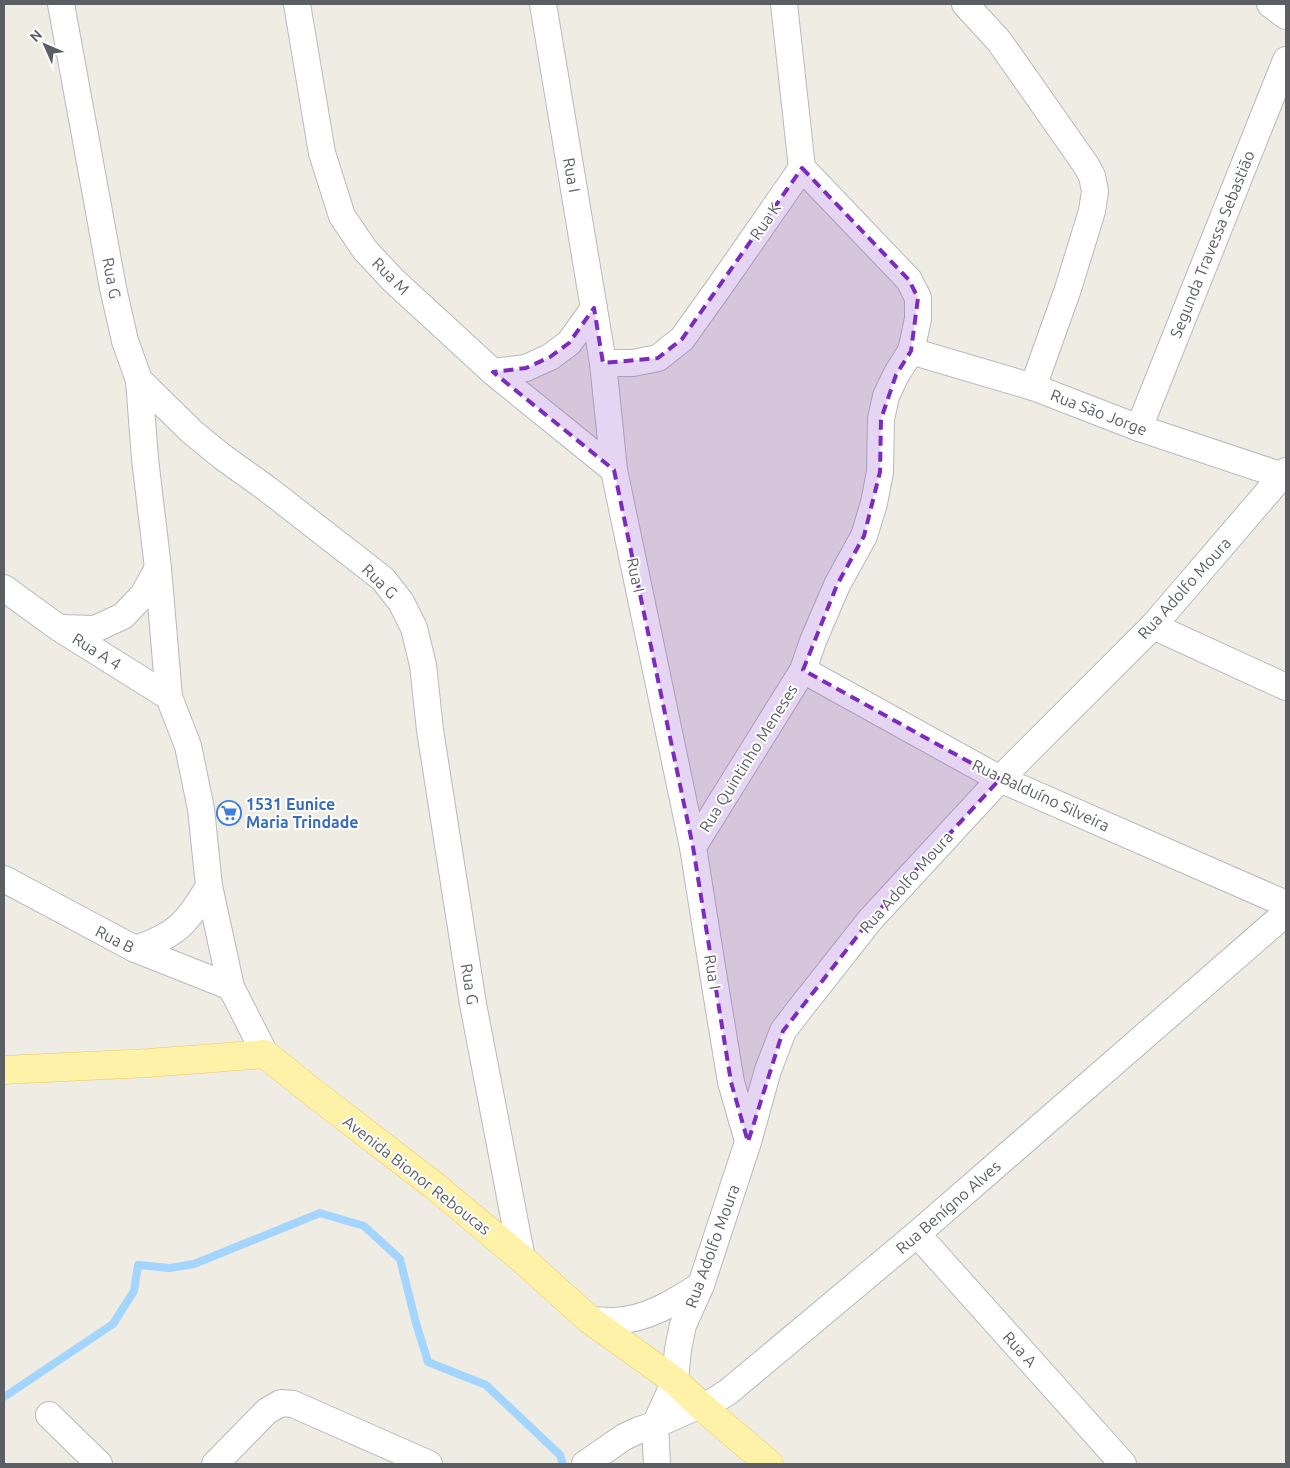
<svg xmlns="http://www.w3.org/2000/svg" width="1290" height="1468" font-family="Ubuntu,sans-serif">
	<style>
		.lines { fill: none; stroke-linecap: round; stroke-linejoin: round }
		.stream { stroke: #a3d5fe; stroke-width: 8 }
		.minor-casing { stroke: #b6b9bd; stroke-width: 28 }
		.major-casing { stroke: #f0c75b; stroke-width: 29 }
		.minor { stroke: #fff; stroke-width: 26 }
		.major { stroke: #fef1a8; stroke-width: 28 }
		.marked { fill: #7b2cbf; fill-opacity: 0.2; stroke: #7b2cbf; stroke-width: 4; stroke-dasharray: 10 6; stroke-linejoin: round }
		.labels { text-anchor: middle; stroke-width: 4; stroke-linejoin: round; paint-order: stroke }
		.street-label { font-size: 16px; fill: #5b5f64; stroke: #fff }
		.shop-label { font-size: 16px; font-weight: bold; fill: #366cbe; stroke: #fff; text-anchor: start }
	</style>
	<rect width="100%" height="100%" fill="#eeece3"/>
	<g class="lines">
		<path class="stream" d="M 4,1397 L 113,1324 L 134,1291 L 138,1265 L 170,1268 L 194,1264 L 320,1213 L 364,1226 L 400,1259 L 416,1323 L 428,1362 L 486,1385 L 560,1455 L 563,1464"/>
		<defs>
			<g id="minor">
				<path d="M 61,4 L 113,288 L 125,341 L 139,380 L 192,432 L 224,458 L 266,488 L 383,579 L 401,602 L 414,628 L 423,665 L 430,730 L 473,1004 L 522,1259"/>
				<path d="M 297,4 L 322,153 L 342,216 L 365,250 L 393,280 L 493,372 L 614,470"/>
				<path d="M 543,4 L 603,363 L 614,470 L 693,847 L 713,973 L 731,1082 L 748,1141"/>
				<path d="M 965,4 L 999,41 L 1086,165 L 1092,176 L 1095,191 L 1092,211 L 1068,289 L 1033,387"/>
				<path d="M 1270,4 L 1286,16"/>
				<path d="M 911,351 L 1033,387 L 1139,428 L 1286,477"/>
				<path d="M 603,363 L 633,363 L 658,358 L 682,339 L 720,286 L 802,168 L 784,4"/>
				<path d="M 493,372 L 526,368 L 550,357 L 569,343 L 594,308"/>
				<path d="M 139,380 L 145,459 L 158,568 L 169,697"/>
				<path d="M 1139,428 L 1286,60"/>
				<path d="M 4,588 L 59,628 L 169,697 L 188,746 L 201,809 L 209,886 L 231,987 L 265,1054"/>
				<path d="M 1153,626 L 1286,687"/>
				<path d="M 60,628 L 95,629 L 123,616 L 143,595 L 158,568"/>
				<path d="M 803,670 L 1000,779 L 1286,904"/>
				<path d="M 693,847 L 803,670 L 813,641 L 837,585 L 864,536 L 874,503 L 880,472 L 881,419 L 886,396 L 896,375 L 911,351 L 918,319 L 918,298 L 909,280 L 802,168"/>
				<path d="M 4,879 L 135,949 L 231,987"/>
				<path d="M 135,949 C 176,936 188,922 209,886"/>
				<path d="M 917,1234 L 1123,1464"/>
				<path d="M 590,1320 C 598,1320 606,1321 614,1321 C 646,1320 675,1302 701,1285"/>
				<path d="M 49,1415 L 99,1464"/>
				<path d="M 215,1464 L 267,1411 L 281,1403 L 293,1404 L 429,1464"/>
				<path d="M 585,1464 L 624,1437 L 639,1430 L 655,1425 L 700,1405 L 712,1402 L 728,1392 L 917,1234 L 1286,913"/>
				<path d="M 657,1464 L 655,1425 L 675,1381 L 678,1349 L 683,1325 L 701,1285 L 748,1142 L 768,1070 L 783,1031 L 799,1010 L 870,920 L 1000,779 L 1153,626 L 1286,471"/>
			</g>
			<path id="major" d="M 4,1070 L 149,1063 L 265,1054 L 315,1094 L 436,1187 L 522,1259 L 590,1320 L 675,1381 L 700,1405 L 769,1464"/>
		</defs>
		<use href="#minor" class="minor-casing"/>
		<use href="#major" class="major-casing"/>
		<use href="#minor" class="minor"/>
		<use href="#major" class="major"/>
	</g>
	<path class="marked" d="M 802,168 L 909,280 L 918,298 L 911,351 L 896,375 L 881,419 L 880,472 L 864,536 L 837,585 L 803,670 L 1000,779 L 870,920 L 783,1031 L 748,1142 L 731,1082 L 693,847 L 614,470 L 493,372 L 526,368 L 550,357 L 569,343 L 594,308 L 603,363 L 658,358 L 682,339 Z"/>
	<defs>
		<symbol id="supermarket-ring" viewBox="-11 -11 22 22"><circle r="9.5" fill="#fff" stroke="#3f7fe0" stroke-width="1.5"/><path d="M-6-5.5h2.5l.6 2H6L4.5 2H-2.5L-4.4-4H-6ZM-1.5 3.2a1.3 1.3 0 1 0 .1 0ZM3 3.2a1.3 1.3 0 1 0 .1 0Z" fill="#3f7fe0"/></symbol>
	</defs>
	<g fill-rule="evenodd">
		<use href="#supermarket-ring" x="215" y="799" width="28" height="28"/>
	</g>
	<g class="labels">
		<g class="street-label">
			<text transform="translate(572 175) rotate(80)" y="6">Rua I</text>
			<text transform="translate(765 221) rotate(-55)" y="6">Rua K</text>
			<text transform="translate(1212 244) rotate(-68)" y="6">Segunda Travessa Sebastião</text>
			<text transform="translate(391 276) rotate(45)" y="6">Rua M</text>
			<text transform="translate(112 278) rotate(79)" y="6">Rua G</text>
			<text transform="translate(1099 412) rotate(21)" y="6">Rua São Jorge</text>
			<text transform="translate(636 575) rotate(78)" y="6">Rua I</text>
			<text transform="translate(380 581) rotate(44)" y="6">Rua G</text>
			<text transform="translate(1184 588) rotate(-48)" y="6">Rua Adolfo Moura</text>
			<text transform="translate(97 651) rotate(32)" y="6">Rua A 4</text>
			<text transform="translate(748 758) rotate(-58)" y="6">Rua Quintinho Meneses</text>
			<text transform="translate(1041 795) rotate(25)" y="6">Rua Balduíno Silveira</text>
			<text transform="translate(906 882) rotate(-48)" y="6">Rua Adolfo Moura</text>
			<text transform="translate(115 939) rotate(27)" y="6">Rua B</text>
			<text transform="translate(713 972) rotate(81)" y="6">Rua I</text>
			<text transform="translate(470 984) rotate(81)" y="6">Rua G</text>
			<text transform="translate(417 1175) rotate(38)" y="6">Avenida Bionor Reboucas</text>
			<text transform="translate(948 1207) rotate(-41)" y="6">Rua Benígno Alves</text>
			<text transform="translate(712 1246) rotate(-70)" y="6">Rua Adolfo Moura</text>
			<text transform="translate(1020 1349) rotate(48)" y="6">Rua A</text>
		</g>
		<g class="shop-label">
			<text x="246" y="810">1531 Eunice<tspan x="246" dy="18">Maria Trindade</tspan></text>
		</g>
	</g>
	<rect width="1290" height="1468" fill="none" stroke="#5b5f64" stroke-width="10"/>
	<g transform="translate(45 45) rotate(315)" stroke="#ffffff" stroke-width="4" paint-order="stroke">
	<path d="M0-4L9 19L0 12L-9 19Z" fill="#5b5f64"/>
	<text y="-8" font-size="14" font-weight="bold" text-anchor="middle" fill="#5b5f64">N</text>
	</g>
</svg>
